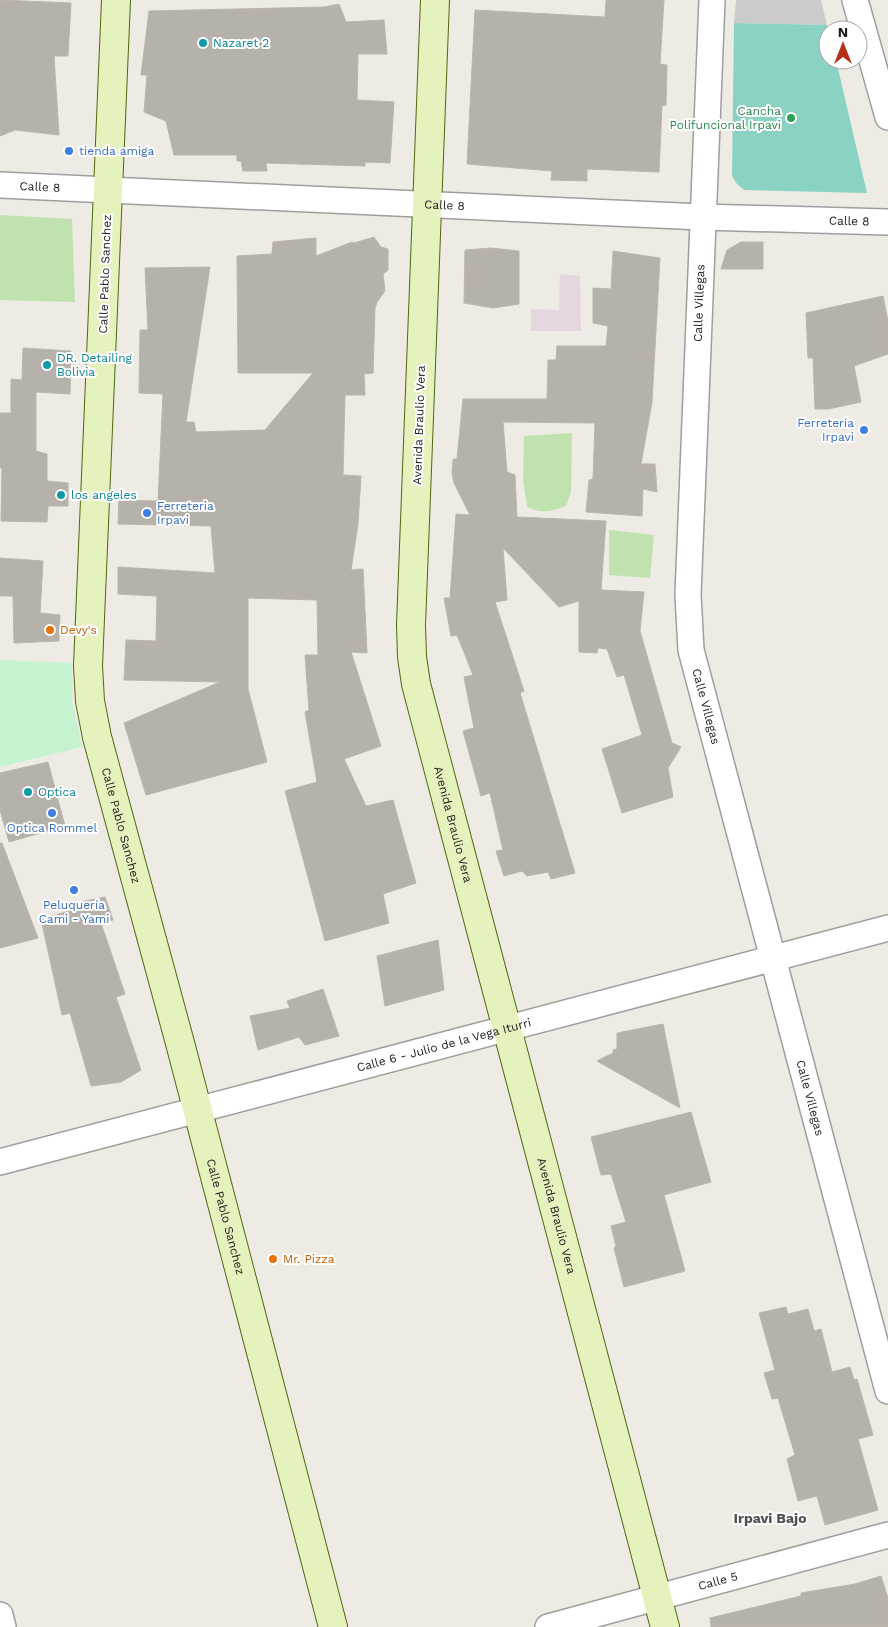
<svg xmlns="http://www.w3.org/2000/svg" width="888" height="1627" font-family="'Work Sans',sans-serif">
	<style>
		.industrial { fill: #e5d7e0 }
		.religious { fill: #cbcbcb }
		.grass { fill: #c0e2af }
		.park { fill: #c5f3d0 }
		.pitch { fill: #8ad3c3 }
		.building { fill: #b6b1aa; stroke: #bdb5a8 }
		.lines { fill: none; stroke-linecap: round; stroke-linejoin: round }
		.street-casing { stroke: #9e9e9e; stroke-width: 28 }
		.secondary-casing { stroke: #4f6711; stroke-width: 30 }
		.street { stroke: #fff; stroke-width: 25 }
		.secondary { stroke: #e6f2bd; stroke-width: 28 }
		.culture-dot { fill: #0f9aa8; stroke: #fff; stroke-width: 2 }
		.leisure-dot { fill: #2e9e5b; stroke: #fff; stroke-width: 2 }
		.shop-dot { fill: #3f7fe0; stroke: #fff; stroke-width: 2 }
		.food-dot { fill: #e8710a; stroke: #fff; stroke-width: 2 }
		.labels { text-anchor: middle; stroke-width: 4; stroke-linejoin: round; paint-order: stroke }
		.culture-label { font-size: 12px; fill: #0d838f; stroke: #fff; text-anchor: start }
		.leisure-label { font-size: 12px; fill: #27864d; stroke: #fff; text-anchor: end }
		.shop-label { font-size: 12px; fill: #366cbe; stroke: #fff; text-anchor: start }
		.street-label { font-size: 12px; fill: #1d1d1d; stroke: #fff }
		.food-label { font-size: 12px; fill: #c56008; stroke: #fff; text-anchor: start }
		.neighbourhood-label { font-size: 14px; font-weight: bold; fill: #505050; stroke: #fff }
	</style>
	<rect width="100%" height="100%" fill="#edebe4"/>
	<path class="industrial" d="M 560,274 L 580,276 L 581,331 L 531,331 L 531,309 L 559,310 Z"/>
	<path class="religious" d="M 736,0 L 821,0 L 827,25 L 734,23 Z"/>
	<g class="grass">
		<path d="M 0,215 L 72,219 L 75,302 L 0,300 Z"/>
		<path d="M 572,433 L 571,492 L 566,506 C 552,511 540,515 527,506 L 523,479 L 524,436 Z"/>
		<path d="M 609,530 L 654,535 L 650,578 L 609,575 Z"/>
	</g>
	<path class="park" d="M 0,660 L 72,663 L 72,701 L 82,747 L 0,767 Z"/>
	<path class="pitch" d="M 734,23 L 827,25 L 828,60 L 836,60 L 867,193 L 744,190 L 737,184 L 732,176 Z"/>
	<g class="building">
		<path d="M 0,0 L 71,3 L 68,56 L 54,56 L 59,135 L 15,130 L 0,136 Z"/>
		<path d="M 606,0 L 664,0 L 660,64 L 667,65 L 666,105 L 662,106 L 659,172 L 587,169 L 587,181 L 551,180 L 552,171 L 467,164 L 475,10 L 605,17 Z"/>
		<path d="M 339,4 L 346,22 L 384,20 L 387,54 L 358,54 L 357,100 L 394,102 L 390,163 L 365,162 L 365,166 L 266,163 L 267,171 L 243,171 L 241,161 L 237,161 L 237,155 L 174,155 L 166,121 L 144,112 L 147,75 L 141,75 L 149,11 L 324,7 Z"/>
		<path d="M 374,237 L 381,247 L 388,249 L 388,270 L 383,274 L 385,291 L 377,302 L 375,308 L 373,373 L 364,374 L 365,395 L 345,395 L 343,475 L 361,476 L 358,524 L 351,570 L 363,569 L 367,653 L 351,652 L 381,746 L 344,759 L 366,806 L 393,800 L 416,883 L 383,894 L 389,923 L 325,941 L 285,791 L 317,782 L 305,712 L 309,710 L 305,655 L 318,655 L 317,600 L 248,598 L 248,689 L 267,762 L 146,795 L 124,723 L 220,682 L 124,680 L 126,640 L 156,641 L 157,596 L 118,594 L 118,567 L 215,573 L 211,526 L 118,524 L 119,500 L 158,501 L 163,394 L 139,393 L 140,330 L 148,330 L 145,268 L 210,267 L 186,422 L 194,422 L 196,432 L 265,430 L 313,373 L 238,373 L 237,256 L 272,254 L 273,242 L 316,238 L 316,256 L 352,242 L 354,243 Z"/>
		<path d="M 741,242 L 763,242 L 763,269 L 721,269 L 727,250 Z"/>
		<path d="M 491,248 L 519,251 L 519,304 L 493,308 L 464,303 L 465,250 Z"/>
		<path d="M 613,251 L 660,258 L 652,402 L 641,464 L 655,464 L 657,492 L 643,489 L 642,516 L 586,512 L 589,480 L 593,479 L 595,423 L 503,422 L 507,472 L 515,475 L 517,517 L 606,521 L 601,590 L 644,592 L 640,631 L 672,743 L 681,747 L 668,768 L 673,797 L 622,813 L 602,749 L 642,735 L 624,675 L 617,677 L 607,649 L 598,648 L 597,653 L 579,652 L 579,601 L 559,607 L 503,548 L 507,600 L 495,602 L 524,691 L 520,693 L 575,873 L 551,879 L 548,872 L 527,876 L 522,871 L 504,876 L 496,851 L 503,850 L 490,793 L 481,796 L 463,731 L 474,728 L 464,677 L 473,675 L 457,635 L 451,636 L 444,598 L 450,598 L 456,514 L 470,515 L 454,483 L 452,474 L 453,459 L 457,459 L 463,399 L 547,399 L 548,360 L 556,360 L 557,346 L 606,346 L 608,326 L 593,323 L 593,288 L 611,289 Z"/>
		<path d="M 883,296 L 888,321 L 888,354 L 854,366 L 861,402 L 828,409 L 815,409 L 813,358 L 808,358 L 806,313 Z"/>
		<path d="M 23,348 L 71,351 L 70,394 L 36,392 L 36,451 L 47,454 L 47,481 L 68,483 L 68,506 L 48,506 L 47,522 L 1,521 L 2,468 L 0,468 L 0,413 L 11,413 L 11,379 L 22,380 Z"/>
		<path d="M 0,558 L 43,561 L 40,613 L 60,615 L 59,641 L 14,643 L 13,596 L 0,596 Z"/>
		<path d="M 48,762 L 65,826 L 9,842 L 0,810 L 0,773 Z"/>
		<path d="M 0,843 L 2,843 L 38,938 L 0,948 Z"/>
		<path d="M 105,897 L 113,920 L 101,923 L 125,994 L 116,997 L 141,1070 L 121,1082 L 91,1086 L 70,1013 L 62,1015 L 41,919 L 80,908 L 80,902 Z"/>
		<path d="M 438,940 L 444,990 L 385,1006 L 377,956 Z"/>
		<path d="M 323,989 L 339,1036 L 305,1045 L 299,1037 L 258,1050 L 250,1016 L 290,1008 L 287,1001 Z"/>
		<path d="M 663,1024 L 680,1108 L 597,1061 L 613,1053 L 613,1050 L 617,1049 L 617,1033 Z"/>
		<path d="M 691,1112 L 711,1182 L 664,1195 L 685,1271 L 624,1287 L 614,1248 L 616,1246 L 611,1226 L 626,1222 L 611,1174 L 601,1175 L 591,1137 Z"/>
		<path d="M 786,1307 L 788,1314 L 808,1309 L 814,1331 L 821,1329 L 832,1372 L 850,1367 L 854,1380 L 857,1379 L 873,1435 L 858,1439 L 878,1510 L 825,1525 L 817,1496 L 798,1501 L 787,1459 L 795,1455 L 778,1398 L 772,1399 L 764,1373 L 775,1370 L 759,1313 Z"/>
		<path d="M 881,1576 L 888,1598 L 888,1627 L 711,1627 L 710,1618 L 801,1596 L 801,1593 L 855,1584 Z"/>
	</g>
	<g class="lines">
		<defs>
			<g id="street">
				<path id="s1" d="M 712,0 L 688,595 L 691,650 L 888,1391"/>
				<path d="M 855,0 L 888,117"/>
				<path id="s2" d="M 0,185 L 702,217 L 888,222"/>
				<path id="s3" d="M 0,1162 L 888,928"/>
				<path d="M 0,1615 L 3,1627"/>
				<path id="s4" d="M 548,1627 L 888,1535"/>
			</g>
			<g id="secondary">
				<path id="s5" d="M 116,0 L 88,666 L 90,701 L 97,737 L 180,1043 L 333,1627"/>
				<path id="s6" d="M 435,0 L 411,625 L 412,657 L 416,684 L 665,1627"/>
			</g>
		</defs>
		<use href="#street" class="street-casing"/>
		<use href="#secondary" class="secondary-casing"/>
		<use href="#street" class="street"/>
		<use href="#secondary" class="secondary"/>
	</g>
	<g class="culture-dot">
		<circle cx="203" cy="43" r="5"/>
		<circle cx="47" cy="365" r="5"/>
		<circle cx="61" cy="495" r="5"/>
		<circle cx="28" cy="792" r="5"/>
	</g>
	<circle class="leisure-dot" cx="791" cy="118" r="5"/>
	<g class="shop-dot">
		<circle cx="69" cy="151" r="5"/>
		<circle cx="864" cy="430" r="5"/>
		<circle cx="147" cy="513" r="5"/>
		<circle cx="52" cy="813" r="5"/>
		<circle cx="74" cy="890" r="5"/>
	</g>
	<g class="food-dot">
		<circle cx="50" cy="630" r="5"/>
		<circle cx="273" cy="1259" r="5"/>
	</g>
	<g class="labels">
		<g class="culture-label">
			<text x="213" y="47">Nazaret 2</text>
			<text x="57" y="362">DR. Detailing<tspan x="57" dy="14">Bolivia</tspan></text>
			<text x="71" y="499">los angeles</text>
			<text x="38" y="796">Optica</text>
		</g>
		<g class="leisure-label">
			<text x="781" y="115">Cancha<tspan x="781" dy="14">Polifuncional Irpavi</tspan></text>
		</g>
		<g class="shop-label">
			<text x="79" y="155">tienda amiga</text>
			<text x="854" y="427" text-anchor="end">Ferretería<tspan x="854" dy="14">Irpavi</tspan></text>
			<text x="157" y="510">Ferreteria<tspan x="157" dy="14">Irpavi</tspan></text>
			<text x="52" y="832" text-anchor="middle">Optica Rommel</text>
			<text x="74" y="909" text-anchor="middle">Peluquería<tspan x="74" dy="14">Cami - Yami</tspan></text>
		</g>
		<g class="street-label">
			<text dy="4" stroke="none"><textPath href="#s2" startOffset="40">Calle 8</textPath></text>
			<text dy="4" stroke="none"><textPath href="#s2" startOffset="445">Calle 8</textPath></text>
			<text dy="4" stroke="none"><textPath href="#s2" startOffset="850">Calle 8</textPath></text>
			<text transform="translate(105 274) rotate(-88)" y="4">Calle Pablo Sanchez</text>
			<text transform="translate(699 303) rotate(-88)" y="4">Calle Villegas</text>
			<text transform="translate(419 425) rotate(-88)" y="4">Avenida Braulio Vera</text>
			<text dy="4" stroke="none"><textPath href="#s1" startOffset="709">Calle Villegas</textPath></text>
			<text dy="4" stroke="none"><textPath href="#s6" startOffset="830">Avenida Braulio Vera</textPath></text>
			<text dy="4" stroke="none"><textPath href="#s5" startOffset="830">Calle Pablo Sanchez</textPath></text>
			<text dy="4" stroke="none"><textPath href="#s3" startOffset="459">Calle 6 - Julio de la Vega Iturri</textPath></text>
			<text dy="4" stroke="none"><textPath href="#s1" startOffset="1114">Calle Villegas</textPath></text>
			<text dy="4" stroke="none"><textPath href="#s5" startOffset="1235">Calle Pablo Sanchez</textPath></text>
			<text dy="4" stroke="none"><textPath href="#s6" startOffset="1235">Avenida Braulio Vera</textPath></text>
			<text dy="4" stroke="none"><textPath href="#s4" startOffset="176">Calle 5</textPath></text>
		</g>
		<g class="food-label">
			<text x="60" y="634">Devy's</text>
			<text x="283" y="1263">Mr. Pizza</text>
		</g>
		<g class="neighbourhood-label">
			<text x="770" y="1523">Irpavi Bajo</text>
		</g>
	</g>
	<g transform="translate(843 45)"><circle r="24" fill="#ffffff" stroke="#a5a5a5"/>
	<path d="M0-4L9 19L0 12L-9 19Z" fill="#b33117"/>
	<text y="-8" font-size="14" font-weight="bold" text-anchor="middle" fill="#1d1d1d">N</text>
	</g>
</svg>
